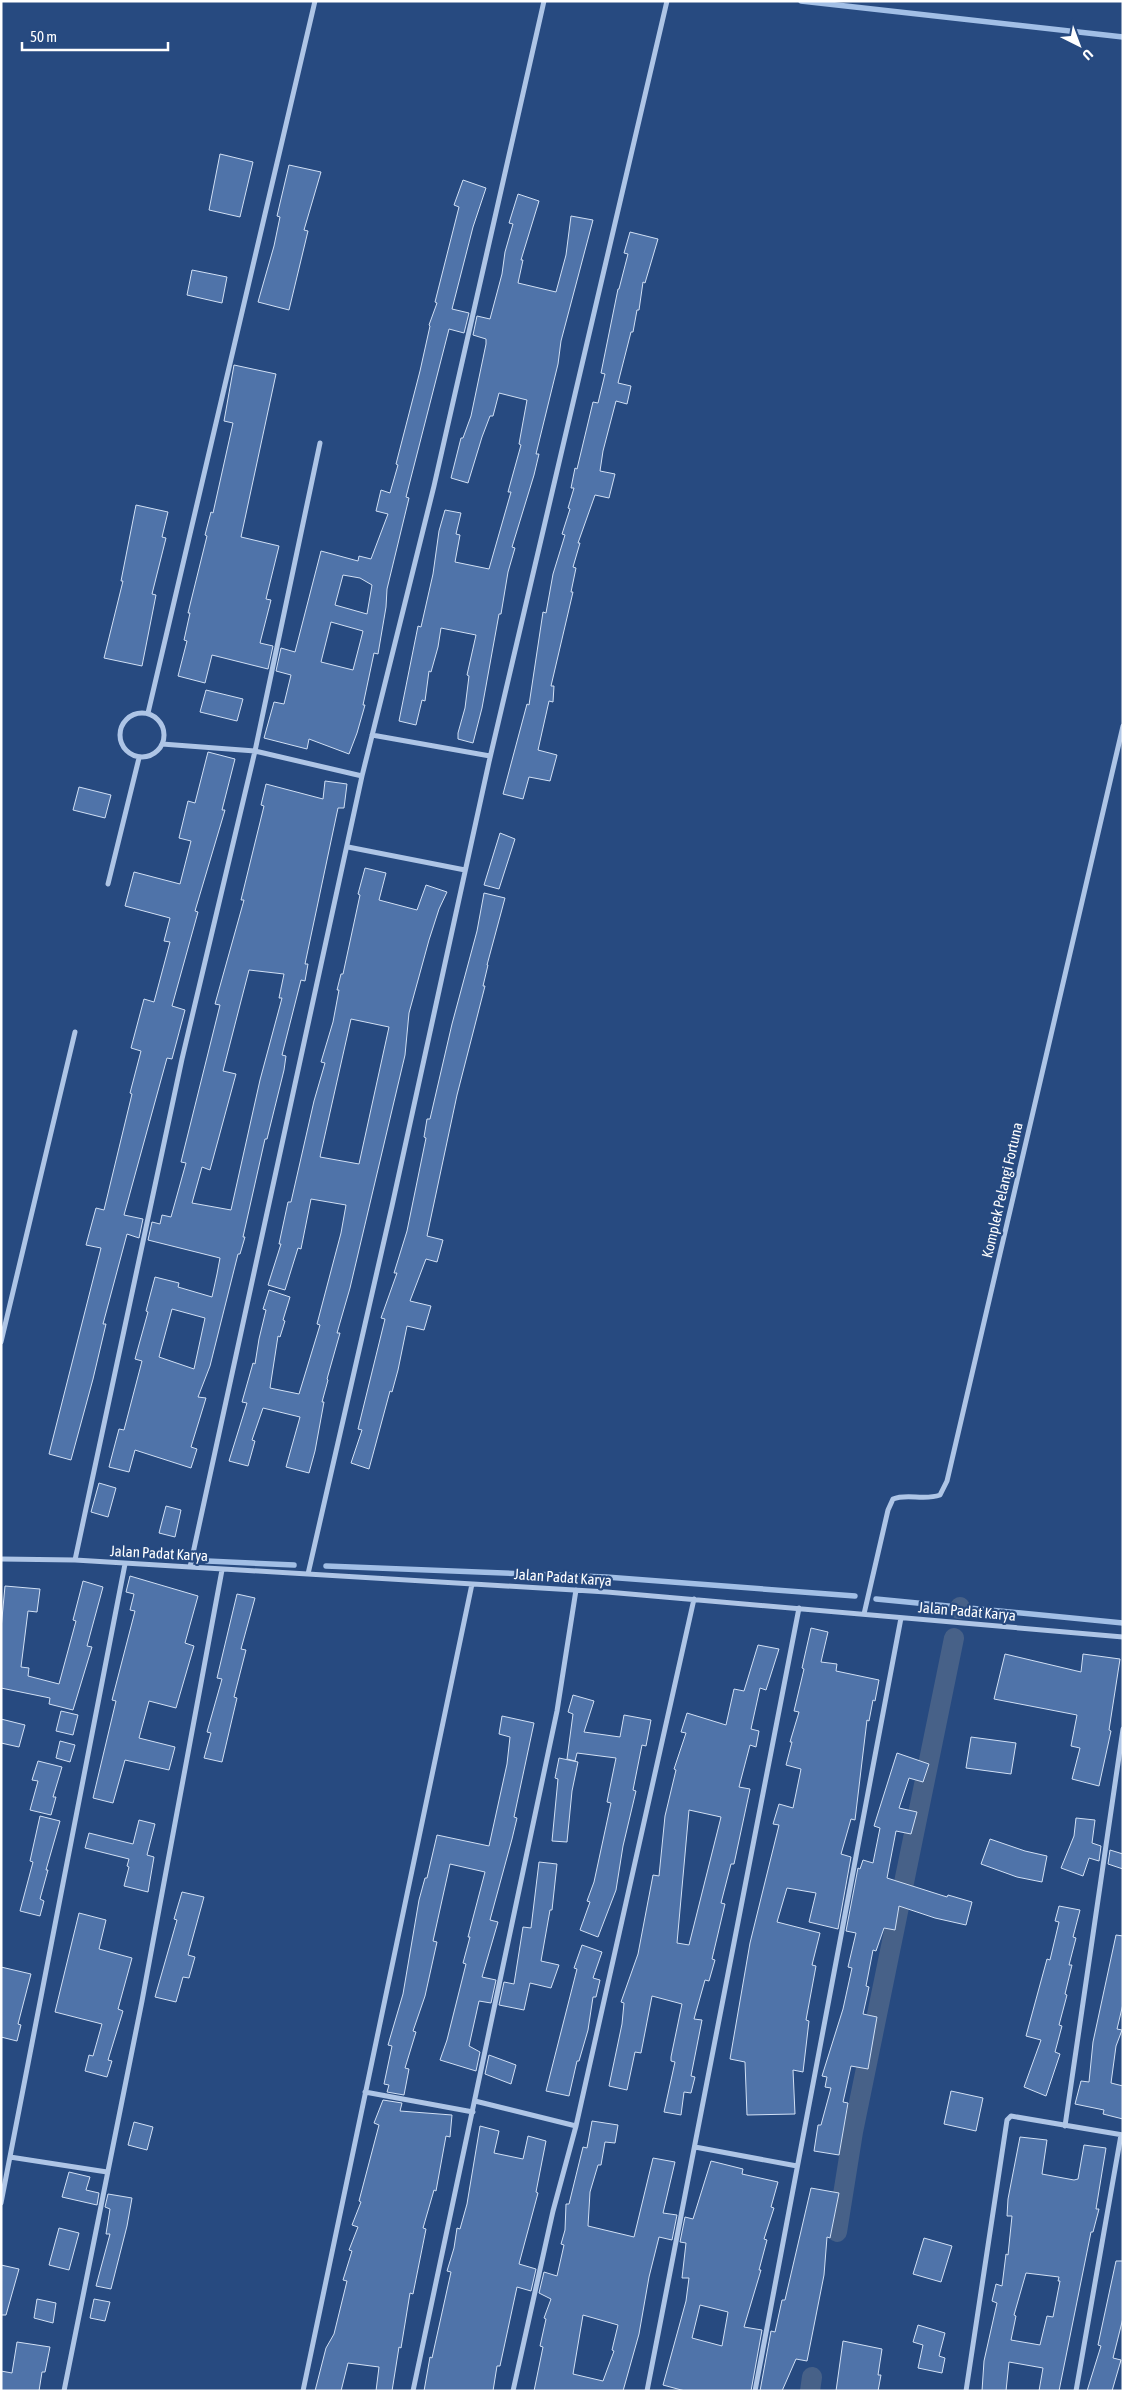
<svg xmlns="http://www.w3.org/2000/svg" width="1124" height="2392" font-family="'Asap Condensed',sans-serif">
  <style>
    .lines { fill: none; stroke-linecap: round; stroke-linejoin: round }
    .stream { stroke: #a2bfe6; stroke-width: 5.5 }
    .canal { stroke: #476188; stroke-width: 20 }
    .building { fill: #4f73a9; stroke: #d1e0f5; fill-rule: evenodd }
    .street { stroke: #aec5e6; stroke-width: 5 }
    .labels { text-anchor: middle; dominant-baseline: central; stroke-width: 4.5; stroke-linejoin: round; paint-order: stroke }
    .street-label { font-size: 15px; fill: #fff; stroke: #274a80 }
  </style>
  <rect width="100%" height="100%" fill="#274a80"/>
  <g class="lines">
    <!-- stream -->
    <path class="stream" d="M801 1 1123 37
      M207 1561 294 1565
      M326 1566 606 1577 855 1596
      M876 1599 1123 1623"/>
    <!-- canal -->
    <path class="canal" d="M959 1609 960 1607
      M837 2232 853 2132 954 1638
      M810 2391 812 2377"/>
  </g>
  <!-- building -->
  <path class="building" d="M220 154 253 162 240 217 209 210Z
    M289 165 321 172 304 230 308 231 289 310 258 302 274 246 280 217 277 216Z
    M463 180 486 188 473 227 452 309 469 313 464 333 449 329 406 497 409 498 387 589 386 607 378 654 374 653 363 705H365L357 733 349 754 309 739 307 749 264 738 274 702 284 704 291 675 276 671 281 648 295 652 321 551 358 561 359 556 371 559 388 514 376 511 381 490 390 493 398 465 396 464 420 371 430 326 429 325 437 303 435 302 459 207 454 205ZM343 575 360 578 372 585 367 614 335 605ZM331 622 363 631 353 670 321 662Z
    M518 194 539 201 521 260H523L518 283 556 292 566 255 571 216 593 220 561 341 558 364 536 454H539L534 475 512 547 515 548 508 572 501 614H499L482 708 473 743 458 739V733L465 708 469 676 467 675 476 635 441 628 438 647 431 672 429 671 425 701 422 700 416 725 399 721 418 626 421 627 433 574 439 531 445 510 461 513 456 534 460 535 455 562 489 569 511 492H508L521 445 519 444 527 400 499 393 493 416H490L482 437 468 483 451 478 461 438H463L471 416 486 344V339L473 335 477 316 490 319 502 274 505 252 513 224 509 223Z
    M630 232 658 239 645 283 643 282 639 310H637L633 332H631L618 383 631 386 627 404 616 401 603 451 600 471 615 474 609 498 595 495 578 543H580L573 567 576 568 571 592H573L551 686H554L553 702 549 701 538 750 557 755 550 781 529 777 523 799 503 794 527 704 529 705 543 612 546 613 553 574 565 535 562 534 570 509 568 508 574 488H571L575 468 577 469 593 402 598 403 605 374 601 373 618 289H619L628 254 624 253Z
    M192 270 227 277 222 303 187 295Z
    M234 365 276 374 241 537 279 546 266 599 271 600 260 643 273 646 268 669 212 655 205 683 178 676 187 641 184 640 190 613H188L207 536 205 535 211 512 213 513 233 423 224 421Z
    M136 505 168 512 162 537 166 538 152 594 156 595 142 666 104 658 123 581H121Z
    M206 690 243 699 237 721 200 712Z
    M208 752 235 759 222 810H225L195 911 198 912 172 1006 185 1010 172 1059 167 1058 124 1215 143 1219 139 1238 127 1234 103 1324H106L93 1379 71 1460 49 1454 101 1248 86 1245 96 1208 104 1210 132 1094 130 1093 141 1051 131 1048 144 999 154 1002 170 942 164 941 170 918 125 906 134 872 180 884 191 841 179 838 188 801 195 803Z
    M325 781 347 784 344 808H338L305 964H308L305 981 301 980 282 1055 286 1056 284 1070 267 1139H265L243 1237H245L240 1254H238L210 1366 198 1397 206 1398 191 1447 197 1449 191 1468 135 1450 129 1472 109 1467 119 1429 124 1430 142 1361 135 1359 148 1312 146 1311 155 1277 179 1283 178 1287 212 1297 217 1274 220 1258 148 1240 152 1222 160 1224 162 1215 171 1217 186 1163 181 1162 220 1005 215 1004 244 900H241L264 806 261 805 266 784 323 799ZM249 970 284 974 279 998H282L260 1080 231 1210 192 1203 202 1167 210 1170 236 1074 223 1071ZM172 1309 205 1318 194 1369 159 1357Z
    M79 787 111 795 105 818 73 810Z
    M500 833 515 839 499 889 484 885Z
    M365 868 386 873 379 900 417 910 426 885 447 892 439 909 429 940 409 1013 405 1055 350 1288 337 1333H340L327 1379 328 1380 322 1402H324L315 1451 309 1473 286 1467 300 1417 263 1408 252 1440 255 1441 248 1466 229 1461 247 1403 242 1402 253 1363 255 1364 259 1339 266 1310 263 1309 269 1290 290 1297 283 1320 285 1321 280 1337 278 1336 270 1388 299 1394 320 1325 317 1324 341 1233 346 1205 311 1199 301 1249 298 1248 285 1290 268 1285 281 1244H279L288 1202H291L314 1101 325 1063 321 1062 333 1022 339 990H337L341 974H343L360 895 358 894ZM351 1019 389 1027 359 1164 320 1157Z
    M484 893 505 898 487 965H488L483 986H485L457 1095 427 1236 443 1240 437 1262 426 1259 410 1301 431 1306 424 1330 407 1326 398 1370 392 1392 390 1391 369 1469 351 1463 362 1430 358 1429 385 1319 381 1318 397 1273H394L407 1231 426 1138 424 1137 427 1119H430L452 1024 477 931Z
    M99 1483 116 1488 108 1517 91 1512Z
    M166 1506 181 1510 175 1537 159 1533Z
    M130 1576 198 1596 185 1643 194 1646 176 1708 149 1701 139 1738 175 1747 169 1770 125 1760 113 1803 93 1798 116 1701 112 1700 135 1611 130 1610 134 1594 126 1592Z
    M83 1581 103 1587 87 1646 92 1647 73 1710 49 1704 50 1698 1 1688V1629L5 1586 40 1589 37 1612 28 1611 21 1667 29 1668 28 1676 59 1684 76 1621 73 1620Z
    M237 1594 255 1598 241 1649 246 1650 234 1697 237 1698 222 1762 204 1758 211 1733 207 1732 222 1679 217 1678Z
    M811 1628 828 1632 821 1662 837 1664 836 1671 879 1680 875 1701 873 1700 869 1721 867 1720 855 1820 851 1819 841 1854 851 1857 838 1929 809 1922 816 1893 787 1888 777 1922 820 1933 812 1965 816 1966 806 2020 809 2021 803 2072 793 2070 795 2114 747 2115 745 2062 730 2059 750 1943 779 1825 773 1824 779 1804 793 1808 801 1769 786 1765 792 1742H790L799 1712 794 1711 804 1669 802 1668Z
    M758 1645 779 1649 766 1690 760 1688 751 1729 759 1731 756 1747 750 1745 739 1787 750 1789 734 1864H731L721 1903 725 1904 712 1959 715 1960 709 1981 705 1980 694 2019 702 2020 691 2076 695 2077 691 2093 684 2092 681 2115 664 2112 675 2062 671 2061V2057L682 2004 652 1996 641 2053 635 2052 627 2090 609 2086 622 2024 624 2003 621 2002 638 1954 653 1875 659 1876 665 1816 676 1770 674 1769 686 1733 681 1732 687 1713 726 1725 734 1689 744 1691ZM689 1810 721 1817 689 1945 677 1943Z
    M1005 1654 1081 1672 1083 1654 1120 1659 1109 1730 1111 1731 1099 1786 1072 1779 1080 1748 1071 1746 1077 1715 994 1699Z
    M573 1695 594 1701 584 1732 620 1737 624 1715 651 1720 646 1746 642 1745 633 1790 636 1791 623 1846 616 1890 598 1937 580 1930 590 1902 587 1901 594 1882 611 1803 607 1802 616 1758 577 1753 575 1761 567 1759 573 1714 568 1712Z
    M61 1711 78 1715 73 1735 56 1731Z
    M502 1716 534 1723 514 1817 517 1818 512 1839 490 1920 498 1922 482 1977 496 1980 491 2003 479 2001 469 2046 480 2052 476 2071 440 2060 447 2040 466 1964 463 1963 470 1937H468L485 1872 450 1864 433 1941 437 1942 425 1996 413 2031 416 2032 405 2068 409 2069 404 2095 387 2092 389 2085 384 2084 392 2046 388 2045 403 1994 419 1900 425 1878H427L437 1835 489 1846 507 1764 510 1737 499 1734Z
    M1 1719 25 1725 19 1747 1 1743Z
    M971 1737 1016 1743 1011 1774 966 1768Z
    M60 1741 75 1745 70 1762 56 1758Z
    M897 1753 929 1764 923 1782 909 1778 899 1808 917 1812 911 1834 896 1831 887 1878 947 1897 948 1895 972 1902 966 1925 935 1918 899 1906 895 1930 884 1928 876 1951 873 1950 866 1986 869 1987 863 2014 877 2017 868 2069 851 2066 843 2102 848 2103 839 2155 814 2151 818 2125H821L831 2088 825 2087 827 2077 822 2076 843 2009 852 1968 848 1967 856 1933 846 1931 858 1868 860 1869 863 1860 873 1863 880 1828 874 1826Z
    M559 1758 578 1762 572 1791 567 1842 552 1841 558 1779 555 1778Z
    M38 1761 62 1767 53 1797H56L51 1815 30 1810 38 1781 32 1780Z
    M40 1816 60 1821 46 1870H48L40 1899 44 1901 40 1916 20 1911 33 1862 30 1861Z
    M1076 1818 1095 1820 1092 1843 1101 1846 1099 1861 1089 1858 1083 1876 1061 1868 1074 1836Z
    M139 1820 155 1824 147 1855 154 1857 148 1892 124 1886 129 1867 127 1866 129 1859 85 1848 89 1833 133 1844Z
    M990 1839 1025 1851 1047 1856 1042 1882 1017 1877 981 1864Z
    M1110 1850 1123 1854V1869L1108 1864Z
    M539 1862 557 1864 552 1910H550L541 1961 559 1965 551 1988 530 1983 524 2010 499 2005 504 1982 514 1984 523 1927 531 1928Z
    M182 1892 204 1897 188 1955 195 1957 189 1978 183 1977 176 2002 155 1997 177 1920 174 1919Z
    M1059 1906 1080 1910 1073 1937 1076 1938 1069 1965H1072L1065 1994 1067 1995 1059 2025 1062 2026 1055 2052 1060 2054 1046 2096 1024 2087 1041 2040 1026 2036 1047 1959 1050 1960 1059 1922 1055 1921Z
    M79 1913 106 1920 99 1949 132 1958 118 2009 123 2011 108 2060 112 2061 107 2077 85 2071 89 2055 93 2056 102 2024 55 2012Z
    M1116 1935 1123 1936V2004L1117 2029 1122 2030 1116 2046 1111 2083 1123 2086V2119L1103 2114 1104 2110 1075 2104 1081 2081 1089 2082 1093 2042Z
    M582 1945 602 1952 593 1978 600 1980 596 1997H593L588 2030 579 2061H577L569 2096 546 2091 577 1969 574 1968Z
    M1 1967 31 1974 18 2024 21 2025 17 2041 1 2037Z
    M489 2055 516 2065 511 2084 485 2074Z
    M951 2091 983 2098 976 2131 944 2124Z
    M383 2100 402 2103 400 2111 452 2115 450 2137 446 2136 436 2191 434 2190 423 2228 426 2229 413 2294 410 2293 401 2348 399 2347 392 2391H376L379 2367 348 2363 341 2391H315L326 2348 334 2334 347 2281 343 2280 352 2251 349 2250 358 2227 352 2225 361 2202 359 2201 379 2125 374 2123Z
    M592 2121 618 2125 615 2143 605 2142 601 2165H598L590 2192 588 2226 634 2237 653 2158 675 2162 663 2213 677 2215 672 2240 659 2237 649 2277 639 2334 623 2391H534L543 2347 540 2346 546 2319 544 2318 551 2299 539 2293 544 2272 557 2276 564 2245 561 2244 565 2230 566 2204H569L583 2147 587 2148ZM583 2315 618 2325 612 2350 614 2351 603 2381 573 2374Z
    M134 2122 153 2127 147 2150 128 2145Z
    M480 2126 499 2131 494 2153 523 2159 528 2136 546 2141 536 2192 538 2193 519 2264 536 2269 531 2291 517 2287 500 2366H497L493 2391H424L430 2357 432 2358 451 2272 447 2271 454 2248 457 2228 460 2229 467 2204Z
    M1020 2137 1047 2140 1042 2174 1074 2180 1078 2179 1084 2145 1106 2148 1096 2209H1099L1093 2232H1091L1059 2391H1039L1043 2368 1009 2362 1006 2391H982L984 2361 997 2303 992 2301 996 2284 1002 2286 1006 2254 1008 2255 1012 2216H1007L1008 2199ZM1026 2273 1059 2277 1058 2281H1060L1053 2317 1047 2316 1040 2345 1011 2340 1016 2316 1014 2315Z
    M711 2161 743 2169 742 2174 778 2182 771 2207 774 2208 764 2239 767 2240 759 2270H761L744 2327 762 2330 751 2391H685L663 2385 686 2301 689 2278H682L686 2243 680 2242 685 2217 693 2219ZM700 2305 728 2312 722 2346 692 2338Z
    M69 2172 90 2177 86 2190 99 2193 97 2205 62 2197Z
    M811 2188 839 2193 830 2238 827 2237 824 2275 807 2361 796 2359 782 2391H760L771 2331 775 2332 782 2300H785Z
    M108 2194 132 2198 127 2226 111 2289 96 2286 110 2234H106L110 2209 105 2207Z
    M59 2228 79 2233 69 2270 49 2265Z
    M924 2238 952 2246 941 2282 913 2274Z
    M1116 2261H1123V2318L1113 2358 1121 2360 1112 2391H1087L1101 2346 1098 2345Z
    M1 2265 19 2269 6 2315H1Z
    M37 2299 56 2303 53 2323 34 2318Z
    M94 2299 110 2302 105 2321 90 2318Z
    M918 2325 945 2333 939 2356 945 2358 942 2373 918 2368 923 2345 913 2342Z
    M843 2341 882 2349 878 2375H881L878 2391H836Z
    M17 2342 50 2347 45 2372H42L39 2391H1V2371L12 2373Z"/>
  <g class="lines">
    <!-- street -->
    <path class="street" d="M120 735a22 22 0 1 1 44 0a22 22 0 1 1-44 0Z
      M148 713 315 1
      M372 735 490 756
      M162 744 255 751 362 776
      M348 847 465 870
      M108 884 139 758
      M1 1342 75 1032
      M1 1559 75 1560 607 1592 1123 1637
      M75 1560 182 1059 255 751 320 443
      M190 1567 362 776 434 486 544 1
      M308 1574 392 1206 489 762 667 1
      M864 1614 888 1510 893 1499C907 1493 924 1501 940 1495L947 1481 1123 726
      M365 2092 473 2112
      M475 2101 576 2126
      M1065 2126 1123 1729
      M695 2147 797 2166
      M10 2157 107 2172
      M1 2203 125 1564
      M64 2391 142 2001 222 1570
      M303 2391 472 1584
      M413 2391 557 1711 576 1590
      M513 2391 553 2211 576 2126 694 1599
      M647 2391 799 1608
      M755 2391 901 1618
      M966 2391 1007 2120 1011 2116 1123 2135
      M1076 2391 1121 2135"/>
  </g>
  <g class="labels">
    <!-- street labels -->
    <g class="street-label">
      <text transform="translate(1002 1190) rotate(-77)">Komplek Pelangi Fortuna</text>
      <text transform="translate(159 1553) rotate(3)">Jalan Padat Karya</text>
      <text transform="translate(563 1577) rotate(4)">Jalan Padat Karya</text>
      <text transform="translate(967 1611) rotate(5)">Jalan Padat Karya</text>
    </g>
  </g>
  <!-- border -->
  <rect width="1124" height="2392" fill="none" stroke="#ffffff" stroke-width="5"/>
  <!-- north arrow -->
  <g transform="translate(1079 45) rotate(138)" stroke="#274a80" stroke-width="4" paint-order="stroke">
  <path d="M0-4L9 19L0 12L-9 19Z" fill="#ffffff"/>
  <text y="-8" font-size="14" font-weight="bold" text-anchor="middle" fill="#ffffff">U</text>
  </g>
  <!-- scale -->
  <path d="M22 42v8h146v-8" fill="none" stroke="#ffffff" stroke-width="2.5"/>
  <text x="30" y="42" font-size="15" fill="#ffffff" stroke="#274a80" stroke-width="4" paint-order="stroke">50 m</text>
</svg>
